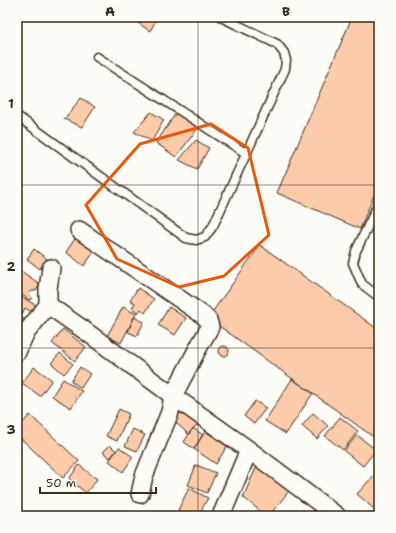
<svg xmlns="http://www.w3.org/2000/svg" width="396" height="533" font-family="'Shantell Sans',sans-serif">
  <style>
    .building { fill: #fbcbaa; stroke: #3b2a1e }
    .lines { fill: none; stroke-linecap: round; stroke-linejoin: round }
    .lane-casing { stroke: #3b2a1e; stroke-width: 11 }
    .street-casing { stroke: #3b2a1e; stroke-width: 20 }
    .lane { stroke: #fdfcf7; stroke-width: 8 }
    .street { stroke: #fdfcf7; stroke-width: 17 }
    .marked { fill: none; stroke: #e8590c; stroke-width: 3; stroke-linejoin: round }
    .grid { fill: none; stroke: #3b2a1e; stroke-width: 1; stroke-opacity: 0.55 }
    .neatline { fill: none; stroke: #3b2a1e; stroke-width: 1.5 }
    .grid-label { font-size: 13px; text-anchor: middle; font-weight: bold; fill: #3b2a1e }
  </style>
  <rect width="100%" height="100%" fill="#fdfcf7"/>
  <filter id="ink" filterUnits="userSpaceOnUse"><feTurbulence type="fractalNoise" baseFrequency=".025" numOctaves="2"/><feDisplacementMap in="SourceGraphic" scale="8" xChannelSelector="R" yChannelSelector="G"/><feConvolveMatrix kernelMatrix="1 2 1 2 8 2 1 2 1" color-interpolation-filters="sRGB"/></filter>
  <g filter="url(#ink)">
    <!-- building -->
    <path class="building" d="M137 17H158L150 31 135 21Z
      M352 17H379V183L360 229 277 193Z
      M81 98 95 107 82 127 64 119Z
      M178 110 198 128 176 157 156 143Z
      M151 112 164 120 152 141 134 132Z
      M196 140 209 148 197 169 179 160Z
      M79 233 98 246 84 266 66 252Z
      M260 245 379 330V441L208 318Z
      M34 249 47 259 40 269 27 259Z
      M18 269 40 284 36 291H32L29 294 32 298 29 300 17 291V271Z
      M138 288 154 299 145 313 141 309 138 313 132 308 135 303 130 300Z
      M17 294 37 306 33 313 25 308 21 316 28 324 24 330 17 326Z
      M123 307 136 314 121 343 107 336Z
      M169 307 186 318 175 335 158 325Z
      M134 317 144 322 137 336 128 332Z
      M63 329 86 347 75 361 52 343Z
      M219 351a5 5 0 1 1 10 0a5 5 0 1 1-10 0Z
      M60 353 73 364 64 374 51 363Z
      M34 367 52 380 40 396 22 383Z
      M80 367 90 374 81 388 71 381Z
      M63 379 82 391 71 408 52 396Z
      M292 379 313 393 286 434 265 421Z
      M255 401 266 408 254 424 244 416Z
      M184 406 201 421 188 434 172 419Z
      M119 409 129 414 117 441 106 436Z
      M313 413 328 426 317 439 302 426Z
      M30 415 79 461 63 478 17 435V429Z
      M340 417 358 431 343 450 325 436Z
      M193 428 203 435 194 449 184 442Z
      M133 429 145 435 137 451 125 446Z
      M205 431 227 446 216 464 194 449Z
      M357 435 376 450 363 466 344 451Z
      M110 445 116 451 110 458 103 452Z
      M119 447 133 457 123 472 109 461Z
      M79 465 97 479 86 493 69 479Z
      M196 465 216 473 207 493 188 485Z
      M257 466 289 491 269 516H266L243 497Z
      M378 471 379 472V505L375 510 357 494Z
      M189 488 208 498 198 516H190L178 510Z"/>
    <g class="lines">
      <!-- lane casing -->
      <g class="lane-casing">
        <path id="lane" d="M97 57 247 154
          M17 116 186 238 196 240 205 237 213 226 285 69 286 60 284 53 277 44 221 17
          M379 203 356 251 353 263 362 284 379 297"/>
      </g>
      <!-- street casing -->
      <g class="street-casing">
        <path id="street" d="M79 230 203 315 208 320 210 327 197 350 173 396 170 412 144 476 140 494
          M48 305V289L51 268
          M17 352 25 334 48 305 84 330 173 396 249 450 337 516
          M221 516 249 450"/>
      </g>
      <!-- lane -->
      <use href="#lane" class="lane"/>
      <!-- street -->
      <use href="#street" class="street"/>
    </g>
  </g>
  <!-- marked area -->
  <path class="marked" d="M211 124 248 148 269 235 224 276 179 287 117 259 86 205 140 144Z"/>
  <!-- grid -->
  <path class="grid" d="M198 17V516M17 185H379M17 348H379"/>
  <!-- margin -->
  <rect width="396" height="533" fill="none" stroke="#fdfcf7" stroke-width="44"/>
  <!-- scale -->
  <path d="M40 487v6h116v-6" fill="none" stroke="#3b2a1e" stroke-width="2"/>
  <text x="46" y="487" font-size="12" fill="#3b2a1e" stroke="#fdfcf7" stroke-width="3" paint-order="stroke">50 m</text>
  <rect x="22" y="22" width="352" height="489" class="neatline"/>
  <g class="grid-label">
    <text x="110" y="16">A</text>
    <text x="286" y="16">B</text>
    <text x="11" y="108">1</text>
    <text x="11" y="271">2</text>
    <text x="11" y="434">3</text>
  </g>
</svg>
